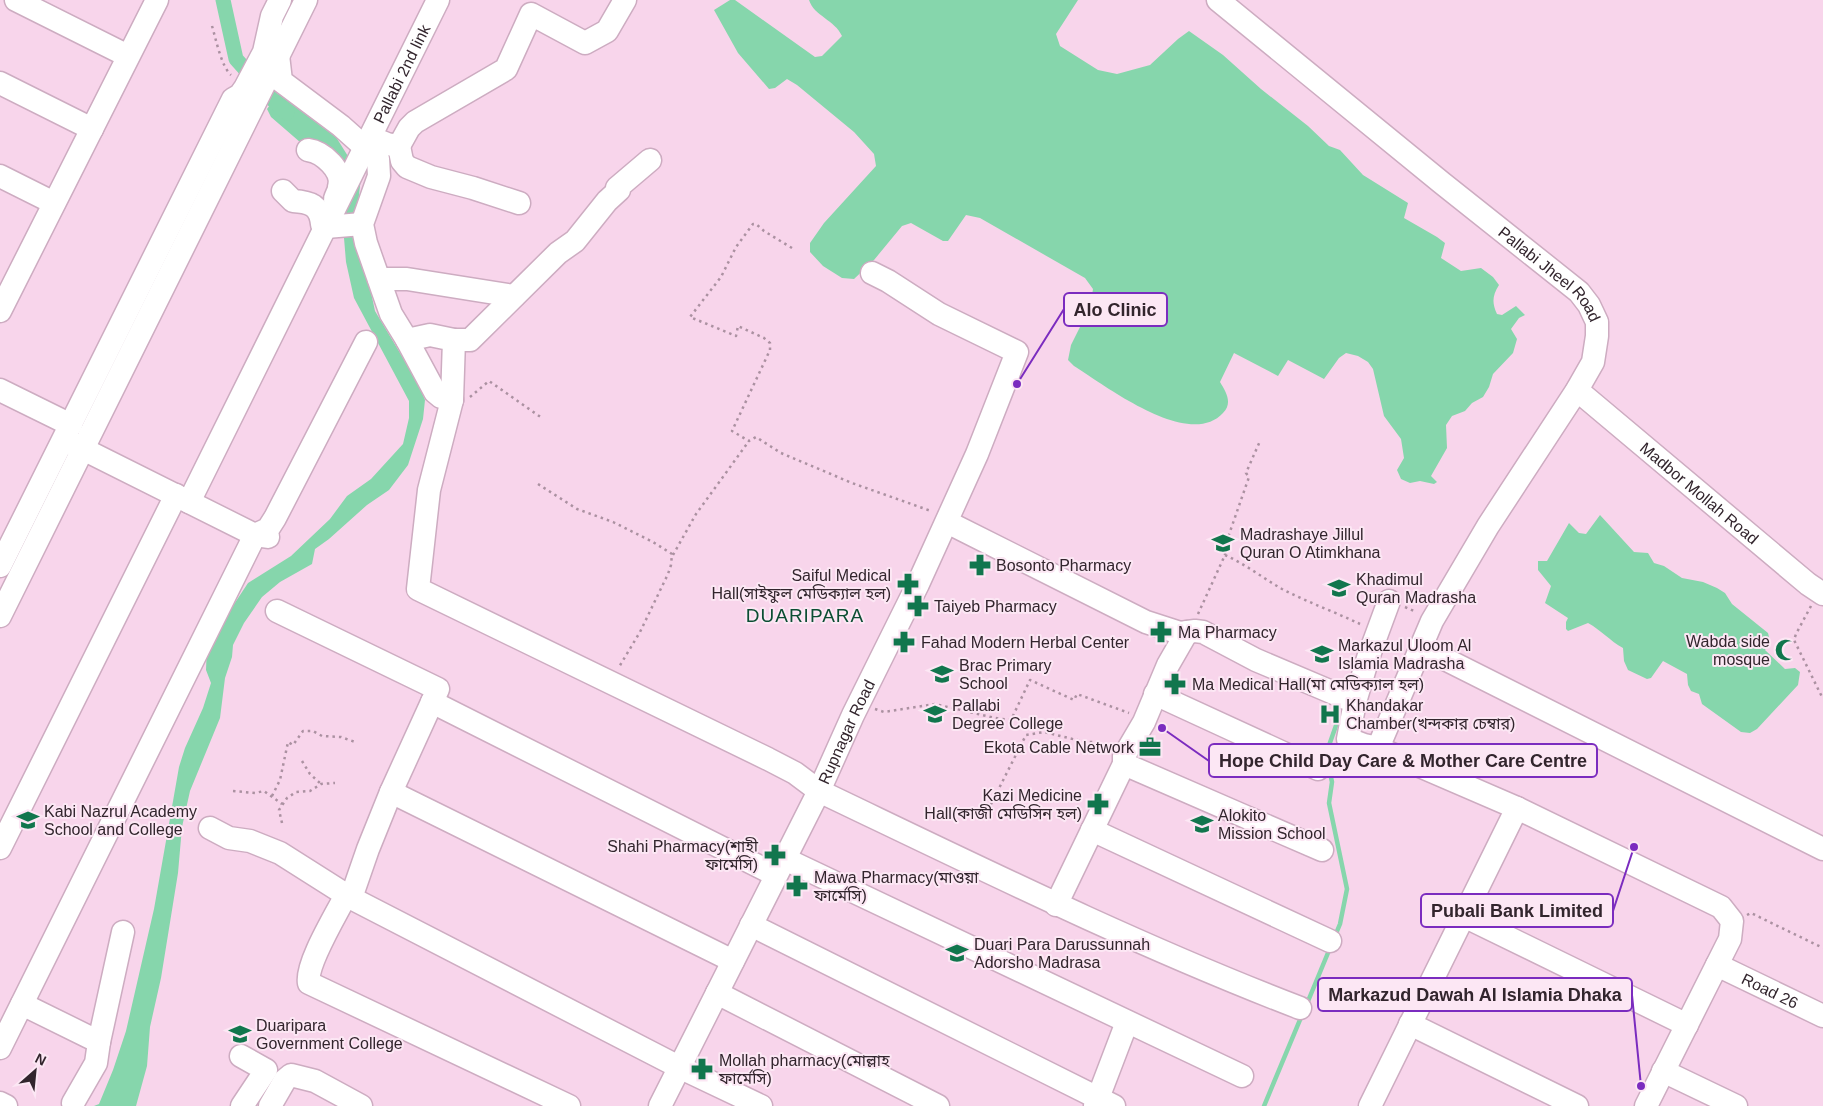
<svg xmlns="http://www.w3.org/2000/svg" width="1823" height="1106" font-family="Arial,'Noto Sans Bengali',sans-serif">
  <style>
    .water { fill: #86d6ac }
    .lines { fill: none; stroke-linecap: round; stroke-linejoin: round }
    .stream { stroke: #86d6ac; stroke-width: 4.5 }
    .canal { stroke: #86d6ac; stroke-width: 15 }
    .minor-casing { stroke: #cdacc1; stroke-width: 25 }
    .path { stroke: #ab91a1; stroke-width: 2.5; stroke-dasharray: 2.5 4; stroke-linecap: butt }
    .minor { stroke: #fff; stroke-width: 22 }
    .labels { text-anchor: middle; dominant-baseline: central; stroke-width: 4; stroke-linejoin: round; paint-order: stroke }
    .street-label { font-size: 16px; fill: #32252d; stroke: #fce7f4 }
    .poi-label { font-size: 16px; fill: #32252d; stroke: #fce7f4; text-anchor: start }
    .quarter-label { font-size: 19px; letter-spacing: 1px; fill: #0b4e33; stroke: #fce7f4 }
    .leader { fill: none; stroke: #7b2cbf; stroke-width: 2 }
    .callout-dot { fill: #7b2cbf; stroke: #fce7f4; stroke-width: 2 }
    .callout { fill: #fce7f4; stroke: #7b2cbf; stroke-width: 2 }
    .callout-label { font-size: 18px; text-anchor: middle; font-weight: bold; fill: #32252d }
  </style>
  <rect width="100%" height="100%" fill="#f8d5eb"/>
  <!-- water -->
  <path class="water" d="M730 0H735L815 57 822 56 842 36C835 20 814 16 809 0H1078L1056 34 1060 46 1098 70 1117 74 1150 65 1178 39 1189 31 1223 55 1261 89 1308 126 1329 146 1340 150 1363 175 1408 203 1404 218 1437 237 1445 243 1441 258 1461 271 1481 268 1493 277 1499 285C1492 296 1492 303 1497 314L1502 315 1516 306 1525 315 1519 318 1511 329 1517 339 1513 353 1493 374 1489 387 1483 397 1472 403 1465 411 1452 416 1446 425 1447 448 1431 476 1437 482 1434 484 1420 481 1410 483 1401 479 1397 470 1404 458 1401 439 1384 416 1373 369 1368 362 1358 356 1346 353 1339 358 1324 379 1288 360 1278 376 1234 353 1220 382C1226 392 1233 403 1223 413 1189 450 1106 386 1074 366L1068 360 1071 345 1090 307 1093 289 1085 278 980 218 966 215 948 241H943L911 223 902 226 874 260 854 279 842 278 823 266 810 252V243L824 223 876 166 874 154 854 132 797 85 787 79 775 88 769 89 738 53 714 10Z
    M282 89 309 117 336 137 361 177 356 222 375 311 418 383 425 400 423 419 408 465 389 490 367 505 329 539 315 549 312 564 280 582 262 597 244 623 233 645 232 657 225 678 220 718 190 791 182 827 178 873 161 978 150 1027 147 1066 136 1106H94L99 1104 113 1070 126 1031 154 909 179 767 185 748 203 708 211 683 206 670 207 645 248 583 291 556 330 519 347 496 371 479 403 444 409 418V401L354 298 346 262 343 226 352 187 271 117 267 109Z
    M1600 515 1634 552 1648 553 1654 563 1664 566 1682 578 1703 582 1717 588 1725 593 1732 604 1768 633 1770 641 1765 650 1785 669 1795 668 1800 672 1798 685 1757 729 1750 733 1741 732 1702 704 1699 694 1691 691 1688 685 1687 674 1663 661 1651 678 1647 679 1628 670 1624 661 1623 648C1610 641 1601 630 1588 623L1568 631 1566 629V622L1568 618 1545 603 1551 586 1538 570V561H1547L1569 523 1579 533 1586 534Z"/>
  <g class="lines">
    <!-- stream -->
    <path class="stream" d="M1335 936 1340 924 1347 889 1329 803 1332 782 1326 754 1339 717
      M1306 1006 1330 948
      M1264 1106 1302 1015"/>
    <!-- canal -->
    <path class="canal" d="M223 0 236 59 271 98 287 113"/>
    <!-- minor casing -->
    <g class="minor-casing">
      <g id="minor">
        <path d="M16 0 128 56"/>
        <path id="s1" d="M1218 0 1442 183 1579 292 1589 305 1597 322V336L1593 362 1577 390 1488 526 1432 621 1378 748"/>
        <path d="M278 55 281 81 341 126 378 159 379 176 362 224 366 243 391 314 407 340 435 392 441 397 452 400"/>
        <path d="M0 83 92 129"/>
        <path d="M370 137 387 144 399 146 409 128 415 122 506 69 531 14 585 43 607 31 625 0"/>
        <path d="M399 146 402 161 407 167 431 177 473 188 519 203"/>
        <path d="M308 150C323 152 344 171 339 187 339 191 336 195 335 199"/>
        <path d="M0 176 54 203"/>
        <path d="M283 191 293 201C310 202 320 205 322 224L326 227 362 224"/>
        <path d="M379 279H407L514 296"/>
        <path d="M0 311 157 0"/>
        <path d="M407 340 430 335 454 340 452 400 429 490 418 589 768 759 795 773 819 791C978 867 1136 945 1300 1008"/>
        <path d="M454 340H470L558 253 575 241 607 201 619 190 617 188 650 160"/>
        <path d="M0 390 71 425"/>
        <path id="s2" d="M1577 390 1808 584 1823 594"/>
        <path d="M69 442 255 535 268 537"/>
        <path id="s3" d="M189 502 438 0"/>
        <path d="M947 522 1146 622 1180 633 1195 631 1203 632 1256 660 1355 702 1348 739 1364 745 1378 748 1517 808 1721 907 1732 921 1730 939 1646 1106"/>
        <path d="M0 566 233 99 240 95 245 88 264 52 272 16 280 0"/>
        <path d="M277 611 438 689 391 792 368 849 351 898"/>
        <path d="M0 616 306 0"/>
        <path d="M1421 647 1823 849"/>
        <path d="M1155 694 1318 769"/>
        <path d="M432 702 776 875"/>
        <path d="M1355 702 1368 658 1389 601"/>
        <path d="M1124 764 1322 850"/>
        <path d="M391 792 733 961"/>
        <path d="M210 828 229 838 250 841 280 853 351 898 679 1067 761 1106"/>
        <path d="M1092 830 1330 941"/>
        <path d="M0 848 176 495"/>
        <path d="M785 859 1242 1076"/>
        <path d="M346 895C337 913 305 965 309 983L569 1106"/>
        <path d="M1056 905 1124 764V756L1144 722 1168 665 1187 632"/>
        <path d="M1464 916 1687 1025"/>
        <path d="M751 925 1114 1106"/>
        <path id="s4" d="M1717 965 1823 1016"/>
        <path d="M717 993 938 1106"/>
        <path d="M22 1004 99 1042 123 932"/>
        <path d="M1410 1024 1577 1106"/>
        <path d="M0 1048 255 535 268 529 275 518 366 342"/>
        <path d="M241 1056 266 1070 242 1106"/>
        <path d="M1663 1071 1736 1106"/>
        <path d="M0 1103 6 1106"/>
        <path d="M73 1103 96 1063 99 1042"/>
        <path d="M270 1106 285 1080 291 1075 315 1081 361 1106"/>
        <path id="s5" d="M660 1106 819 791 853 715 918 584 977 454 1017 352 939 314 888 281 872 273"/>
        <path d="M1095 1106 1127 1022"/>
        <path d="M1370 1106 1517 808"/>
      </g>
    </g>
    <!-- path -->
    <path class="path" d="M212 26C216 39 221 66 231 75
      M792 248 764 231 756 224H753L736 247 721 277 690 317 736 336 738 326 764 338 770 343V350L732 431 749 441 756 437 781 453 852 483 931 511
      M470 397 489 381 542 418
      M538 484 577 509 613 522 653 542 672 554 671 565 668 574 640 632 619 667
      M673 555 696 514 749 441
      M1225 555C1245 564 1263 578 1282 589 1307 602 1335 612 1360 624
      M1811 606 1796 634 1794 640 1823 699
      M1405 607 1416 612
      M1198 614 1225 555V546L1249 477 1246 473 1260 441
      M875 709 884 712 935 704 995 718 1011 720 1030 680 1074 700 1077 694 1129 713
      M302 761 310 774 321 784
      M233 791 255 793 264 791 282 804
      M272 796 280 780 288 742 293 745 303 731H313L322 736 341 737 355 742
      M985 816 1026 735 1044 732 1085 742H1094L1109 748
      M282 823 279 810 287 798 296 792 310 791 321 784 335 783
      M1747 915 1751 913 1823 948"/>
    <!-- minor -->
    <use href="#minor" class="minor"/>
  </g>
  <!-- icons -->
  <defs>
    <g id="school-bare" transform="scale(1.725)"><path d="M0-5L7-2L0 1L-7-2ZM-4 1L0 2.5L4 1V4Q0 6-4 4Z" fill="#11764d" stroke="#fce7f4" stroke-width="2.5" paint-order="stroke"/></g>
    <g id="pharmacy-bare" transform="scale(1.725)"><path d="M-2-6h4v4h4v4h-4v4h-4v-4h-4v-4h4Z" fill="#11764d" stroke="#fce7f4" stroke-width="2.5" paint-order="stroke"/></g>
    <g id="mosque-bare" transform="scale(1.725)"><path d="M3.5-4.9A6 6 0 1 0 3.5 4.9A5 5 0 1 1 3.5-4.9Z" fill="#11764d" stroke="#fce7f4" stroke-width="2.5" paint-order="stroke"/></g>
    <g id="university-bare" transform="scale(1.725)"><path d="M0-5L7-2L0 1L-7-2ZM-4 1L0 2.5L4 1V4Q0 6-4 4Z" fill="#11764d" stroke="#fce7f4" stroke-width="2.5" paint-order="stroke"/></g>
    <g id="hospital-bare" transform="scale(1.725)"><path d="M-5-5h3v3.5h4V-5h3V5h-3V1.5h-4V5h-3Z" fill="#11764d" stroke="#fce7f4" stroke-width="2.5" paint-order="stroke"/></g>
    <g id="office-bare" transform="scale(1.725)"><path d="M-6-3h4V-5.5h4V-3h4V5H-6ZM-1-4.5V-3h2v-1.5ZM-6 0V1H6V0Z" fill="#11764d" stroke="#fce7f4" stroke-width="2.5" paint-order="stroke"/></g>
  </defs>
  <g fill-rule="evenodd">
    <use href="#school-bare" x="1223" y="543"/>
    <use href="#pharmacy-bare" x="980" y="565"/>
    <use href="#pharmacy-bare" x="908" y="584"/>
    <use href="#school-bare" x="1339" y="588"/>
    <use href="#pharmacy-bare" x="918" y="606"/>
    <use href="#pharmacy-bare" x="1161" y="632"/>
    <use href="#pharmacy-bare" x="904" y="642"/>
    <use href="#mosque-bare" x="1786" y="650"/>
    <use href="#school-bare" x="1322" y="654"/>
    <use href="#school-bare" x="942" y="674"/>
    <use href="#pharmacy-bare" x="1175" y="684"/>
    <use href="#university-bare" x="935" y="714"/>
    <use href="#hospital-bare" x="1330" y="714"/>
    <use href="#office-bare" x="1150" y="747"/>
    <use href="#pharmacy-bare" x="1098" y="804"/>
    <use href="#school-bare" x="28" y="820"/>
    <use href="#school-bare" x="1202" y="824"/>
    <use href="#pharmacy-bare" x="775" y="855"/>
    <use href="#pharmacy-bare" x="797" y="886"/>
    <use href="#school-bare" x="957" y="953"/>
    <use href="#school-bare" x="240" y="1034"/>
    <use href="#pharmacy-bare" x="702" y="1069"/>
  </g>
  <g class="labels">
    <!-- street labels -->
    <g class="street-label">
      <text stroke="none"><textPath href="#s3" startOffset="478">Pallabi 2nd link</textPath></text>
      <text stroke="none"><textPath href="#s1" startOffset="431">Pallabi Jheel Road</textPath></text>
      <text stroke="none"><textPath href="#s2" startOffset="160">Madbor Mollah Road</textPath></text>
      <text stroke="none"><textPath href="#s5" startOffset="418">Rupnagar Road</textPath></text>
      <text stroke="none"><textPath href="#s4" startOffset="59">Road 26</textPath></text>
    </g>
    <!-- poi labels -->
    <g class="poi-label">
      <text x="1240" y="534">Madrashaye Jillul<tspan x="1240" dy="18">Quran O Atimkhana</tspan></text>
      <text x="996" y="565">Bosonto Pharmacy</text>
      <text x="891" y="575" text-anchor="end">Saiful Medical<tspan x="891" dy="18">Hall(সাইফুল মেডিক্যাল হল)</tspan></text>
      <text x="1356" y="579">Khadimul<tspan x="1356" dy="18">Quran Madrasha</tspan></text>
      <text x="934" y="606">Taiyeb Pharmacy</text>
      <text x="1178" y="632">Ma Pharmacy</text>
      <text x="1770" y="641" text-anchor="end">Wabda side<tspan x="1770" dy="18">mosque</tspan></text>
      <text x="921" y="642">Fahad Modern Herbal Center</text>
      <text x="1338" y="645">Markazul Uloom Al<tspan x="1338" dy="18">Islamia Madrasha</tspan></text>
      <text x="959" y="665">Brac Primary<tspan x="959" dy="18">School</tspan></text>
      <text x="1192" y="684">Ma Medical Hall(মা মেডিক্যাল হল)</text>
      <text x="952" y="705">Pallabi<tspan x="952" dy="18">Degree College</tspan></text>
      <text x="1346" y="705">Khandakar<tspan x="1346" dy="18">Chamber(খন্দকার চেম্বার)</tspan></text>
      <text x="1134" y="747" text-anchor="end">Ekota Cable Network</text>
      <text x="1082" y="795" text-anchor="end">Kazi Medicine<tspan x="1082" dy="18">Hall(কাজী মেডিসিন হল)</tspan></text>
      <text x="44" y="811">Kabi Nazrul Academy<tspan x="44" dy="18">School and College</tspan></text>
      <text x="1218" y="815">Alokito<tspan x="1218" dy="18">Mission School</tspan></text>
      <text x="758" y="846" text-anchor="end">Shahi Pharmacy(শাহী<tspan x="758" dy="18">ফার্মেসি)</tspan></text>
      <text x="814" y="877">Mawa Pharmacy(মাওয়া<tspan x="814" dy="18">ফার্মেসি)</tspan></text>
      <text x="974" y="944">Duari Para Darussunnah<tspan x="974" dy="18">Adorsho Madrasa</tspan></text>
      <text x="256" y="1025">Duaripara<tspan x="256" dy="18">Government College</tspan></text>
      <text x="719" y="1060">Mollah pharmacy(মোল্লাহ<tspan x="719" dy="18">ফার্মেসি)</tspan></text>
    </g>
    <!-- quarter labels -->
    <g class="quarter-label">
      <text x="805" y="615">DUARIPARA</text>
    </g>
  </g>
  <!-- callouts -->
  <path class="leader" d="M1017 384L1064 309M1162 728L1209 761M1634 847L1613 911M1641 1086L1632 995"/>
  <g class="callout-dot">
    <circle cx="1017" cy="384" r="5"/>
    <circle cx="1162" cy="728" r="5"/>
    <circle cx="1634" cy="847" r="5"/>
    <circle cx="1641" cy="1086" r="5"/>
  </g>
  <g class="callout">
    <rect x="1064" y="293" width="103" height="33" rx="5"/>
    <rect x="1209" y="744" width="388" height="33" rx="5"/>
    <rect x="1421" y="894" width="192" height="33" rx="5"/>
    <rect x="1318" y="978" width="314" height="33" rx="5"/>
  </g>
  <g class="callout-label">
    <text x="1115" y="316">Alo Clinic</text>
    <text x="1403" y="767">Hope Child Day Care &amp; Mother Care Centre</text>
    <text x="1517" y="917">Pubali Bank Limited</text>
    <text x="1475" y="1001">Markazud Dawah Al Islamia Dhaka</text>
  </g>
  <!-- north arrow -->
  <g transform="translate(35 1071) rotate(27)" stroke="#fce7f4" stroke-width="4" paint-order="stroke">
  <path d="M0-4L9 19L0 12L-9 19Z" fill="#32252d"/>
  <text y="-8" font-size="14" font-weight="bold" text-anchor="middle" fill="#32252d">N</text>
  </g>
</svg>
